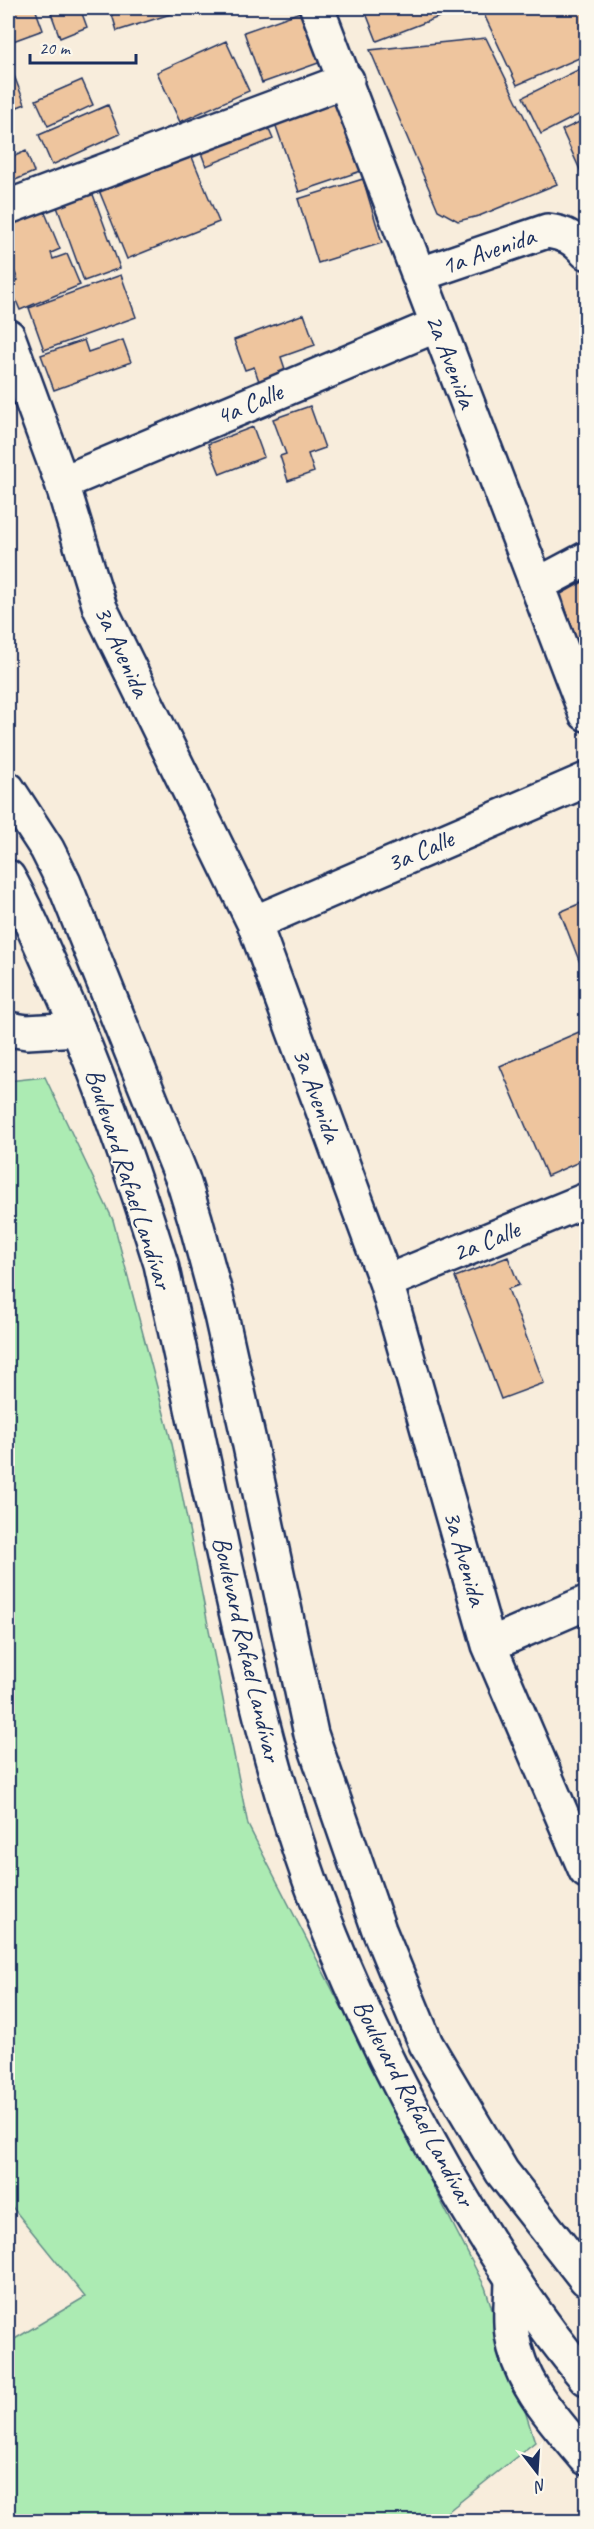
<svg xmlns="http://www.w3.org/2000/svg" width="594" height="2529" font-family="Caveat,sans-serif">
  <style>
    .green { fill: #acebb3; stroke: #648d88; stroke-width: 1.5 }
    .building { fill: #eec59e; stroke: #1b2f5e; stroke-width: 1.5 }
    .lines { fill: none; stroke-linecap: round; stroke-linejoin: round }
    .minor-casing { stroke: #1b2f5e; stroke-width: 38 }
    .major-casing { stroke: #1b2f5e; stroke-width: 38 }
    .minor { stroke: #fbf7ec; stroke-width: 33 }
    .major { stroke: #fbf7ec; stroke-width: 33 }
    .labels { text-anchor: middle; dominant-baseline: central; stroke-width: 4.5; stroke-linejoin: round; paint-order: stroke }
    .street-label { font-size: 26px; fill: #1b2f5e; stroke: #fbf7ec }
  </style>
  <rect width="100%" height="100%" fill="#f8eddc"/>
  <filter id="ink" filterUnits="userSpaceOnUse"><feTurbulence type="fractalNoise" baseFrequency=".0167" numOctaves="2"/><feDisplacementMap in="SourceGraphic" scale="12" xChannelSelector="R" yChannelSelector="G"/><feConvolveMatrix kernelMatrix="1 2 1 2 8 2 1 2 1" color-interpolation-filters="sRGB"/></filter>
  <g filter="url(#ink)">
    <!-- green -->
    <path class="green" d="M45 1077 113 1220 172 1444 248 1825 485 2287 535 2442 436 2521H8V2343L85 2297 8 2202V1081Z"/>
    <!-- building -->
    <path class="building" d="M8 8H35L43 30 13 41 8 25Z
      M68 8H80L87 27 60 38 51 13Z
      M110 8H179L180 11 117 31Z
      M364 8H462L377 41Z
      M481 8H586V55L517 85Z
      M306 10 324 61 262 83 244 32Z
      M486 38 557 184 479 216 458 221 438 210 370 50Z
      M226 41 249 91 180 122 157 72Z
      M8 60 25 104 8 111Z
      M586 66V111L541 134 523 97Z
      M82 80 93 105 48 126 36 100Z
      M333 90 361 171 299 192 271 112Z
      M108 105 120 134 52 165 39 135Z
      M263 116 273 139 206 166 197 142Z
      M586 119V183L562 130Z
      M187 145 219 222 127 259 96 183Z
      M26 151 34 172 8 183V159Z
      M363 179 382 243 318 263 298 199Z
      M88 181 120 268 84 281 52 193Z
      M41 203 60 249 51 253 53 259 67 254 80 285 20 310 9 284 18 280 13 268 8 270V217Z
      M121 275 136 317 44 350 29 308Z
      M304 314 315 345 281 357 287 375 260 384 254 367 245 370 234 340Z
      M84 340 88 352 123 340 131 362 54 390 41 355Z
      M310 406 325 448 308 454 314 472 288 481 280 456 286 454 273 419Z
      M253 427 264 457 220 474 208 444Z
      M586 580V654L581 656 561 594Z
      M586 901V972L584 973 560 912Z
      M586 1029V1159L547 1176 500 1066Z
      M508 1257 519 1285 508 1289 544 1383 501 1399 455 1277Z"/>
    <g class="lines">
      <!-- minor casing -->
      <g class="minor-casing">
        <path id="minor" d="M317 8 586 714
          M8 207 347 80
          M418 275 547 231C565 233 575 239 586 252
          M8 336 62 483 100 608 254 923 386 1282 489 1645 586 1871
          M62 483 437 325
          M539 584 586 559
          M254 923 586 780
          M8 1029 27 1032 78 1029
          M386 1282 586 1200
          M489 1645 586 1603
          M512 2279C512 2297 509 2316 512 2334 519 2384 555 2421 586 2458"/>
      </g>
      <!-- major casing -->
      <g class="major-casing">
        <path id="major" d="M8 789 47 849 64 883 183 1180 195 1219 221 1315 249 1441 311 1734 379 1930 426 2044 502 2172 586 2279
          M8 877C27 910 41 946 57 980 98 1072 131 1167 161 1264 181 1358 202 1453 222 1548 243 1644 263 1736 293 1830 331 1951 387 2068 450 2178 490 2247 534 2317 586 2378"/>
      </g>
      <!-- minor -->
      <use href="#minor" class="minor"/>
      <!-- major -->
      <use href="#major" class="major"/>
    </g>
  </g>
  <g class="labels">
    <!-- street labels -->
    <g class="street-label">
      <text transform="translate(488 251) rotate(-19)">1a Avenida</text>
      <text transform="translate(451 361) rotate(69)">2a Avenida</text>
      <text transform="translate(249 404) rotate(-23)">4a Calle</text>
      <text transform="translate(122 651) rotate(65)">3a Avenida</text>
      <text transform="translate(420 851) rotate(-23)">3a Calle</text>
      <text transform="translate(317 1095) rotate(70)">3a Avenida</text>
      <text transform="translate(129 1179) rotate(72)">Boulevard Rafael Landívar</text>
      <text transform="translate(486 1241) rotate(-22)">2a Calle</text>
      <text transform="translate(465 1558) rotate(74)">3a Avenida</text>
      <text transform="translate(247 1649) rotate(77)">Boulevard Rafael Landívar</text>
      <text transform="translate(414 2103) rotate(62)">Boulevard Rafael Landívar</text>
    </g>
  </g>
  <!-- margin -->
  <rect width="594" height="2529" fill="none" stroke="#fbf7ec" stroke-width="30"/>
  <rect x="15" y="15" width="564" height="2499" fill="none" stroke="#1b2f5e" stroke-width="2" filter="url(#ink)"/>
  <!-- north arrow -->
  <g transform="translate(537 2472) rotate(163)" stroke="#fbf7ec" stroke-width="4.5" paint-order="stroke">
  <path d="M0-4.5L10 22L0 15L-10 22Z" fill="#1b2f5e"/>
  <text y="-9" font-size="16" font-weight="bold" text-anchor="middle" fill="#1b2f5e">N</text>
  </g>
  <!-- scale -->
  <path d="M30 54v9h106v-9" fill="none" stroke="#1b2f5e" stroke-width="3"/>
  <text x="39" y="54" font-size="18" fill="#1b2f5e" stroke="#fbf7ec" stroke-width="4.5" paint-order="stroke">20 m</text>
</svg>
